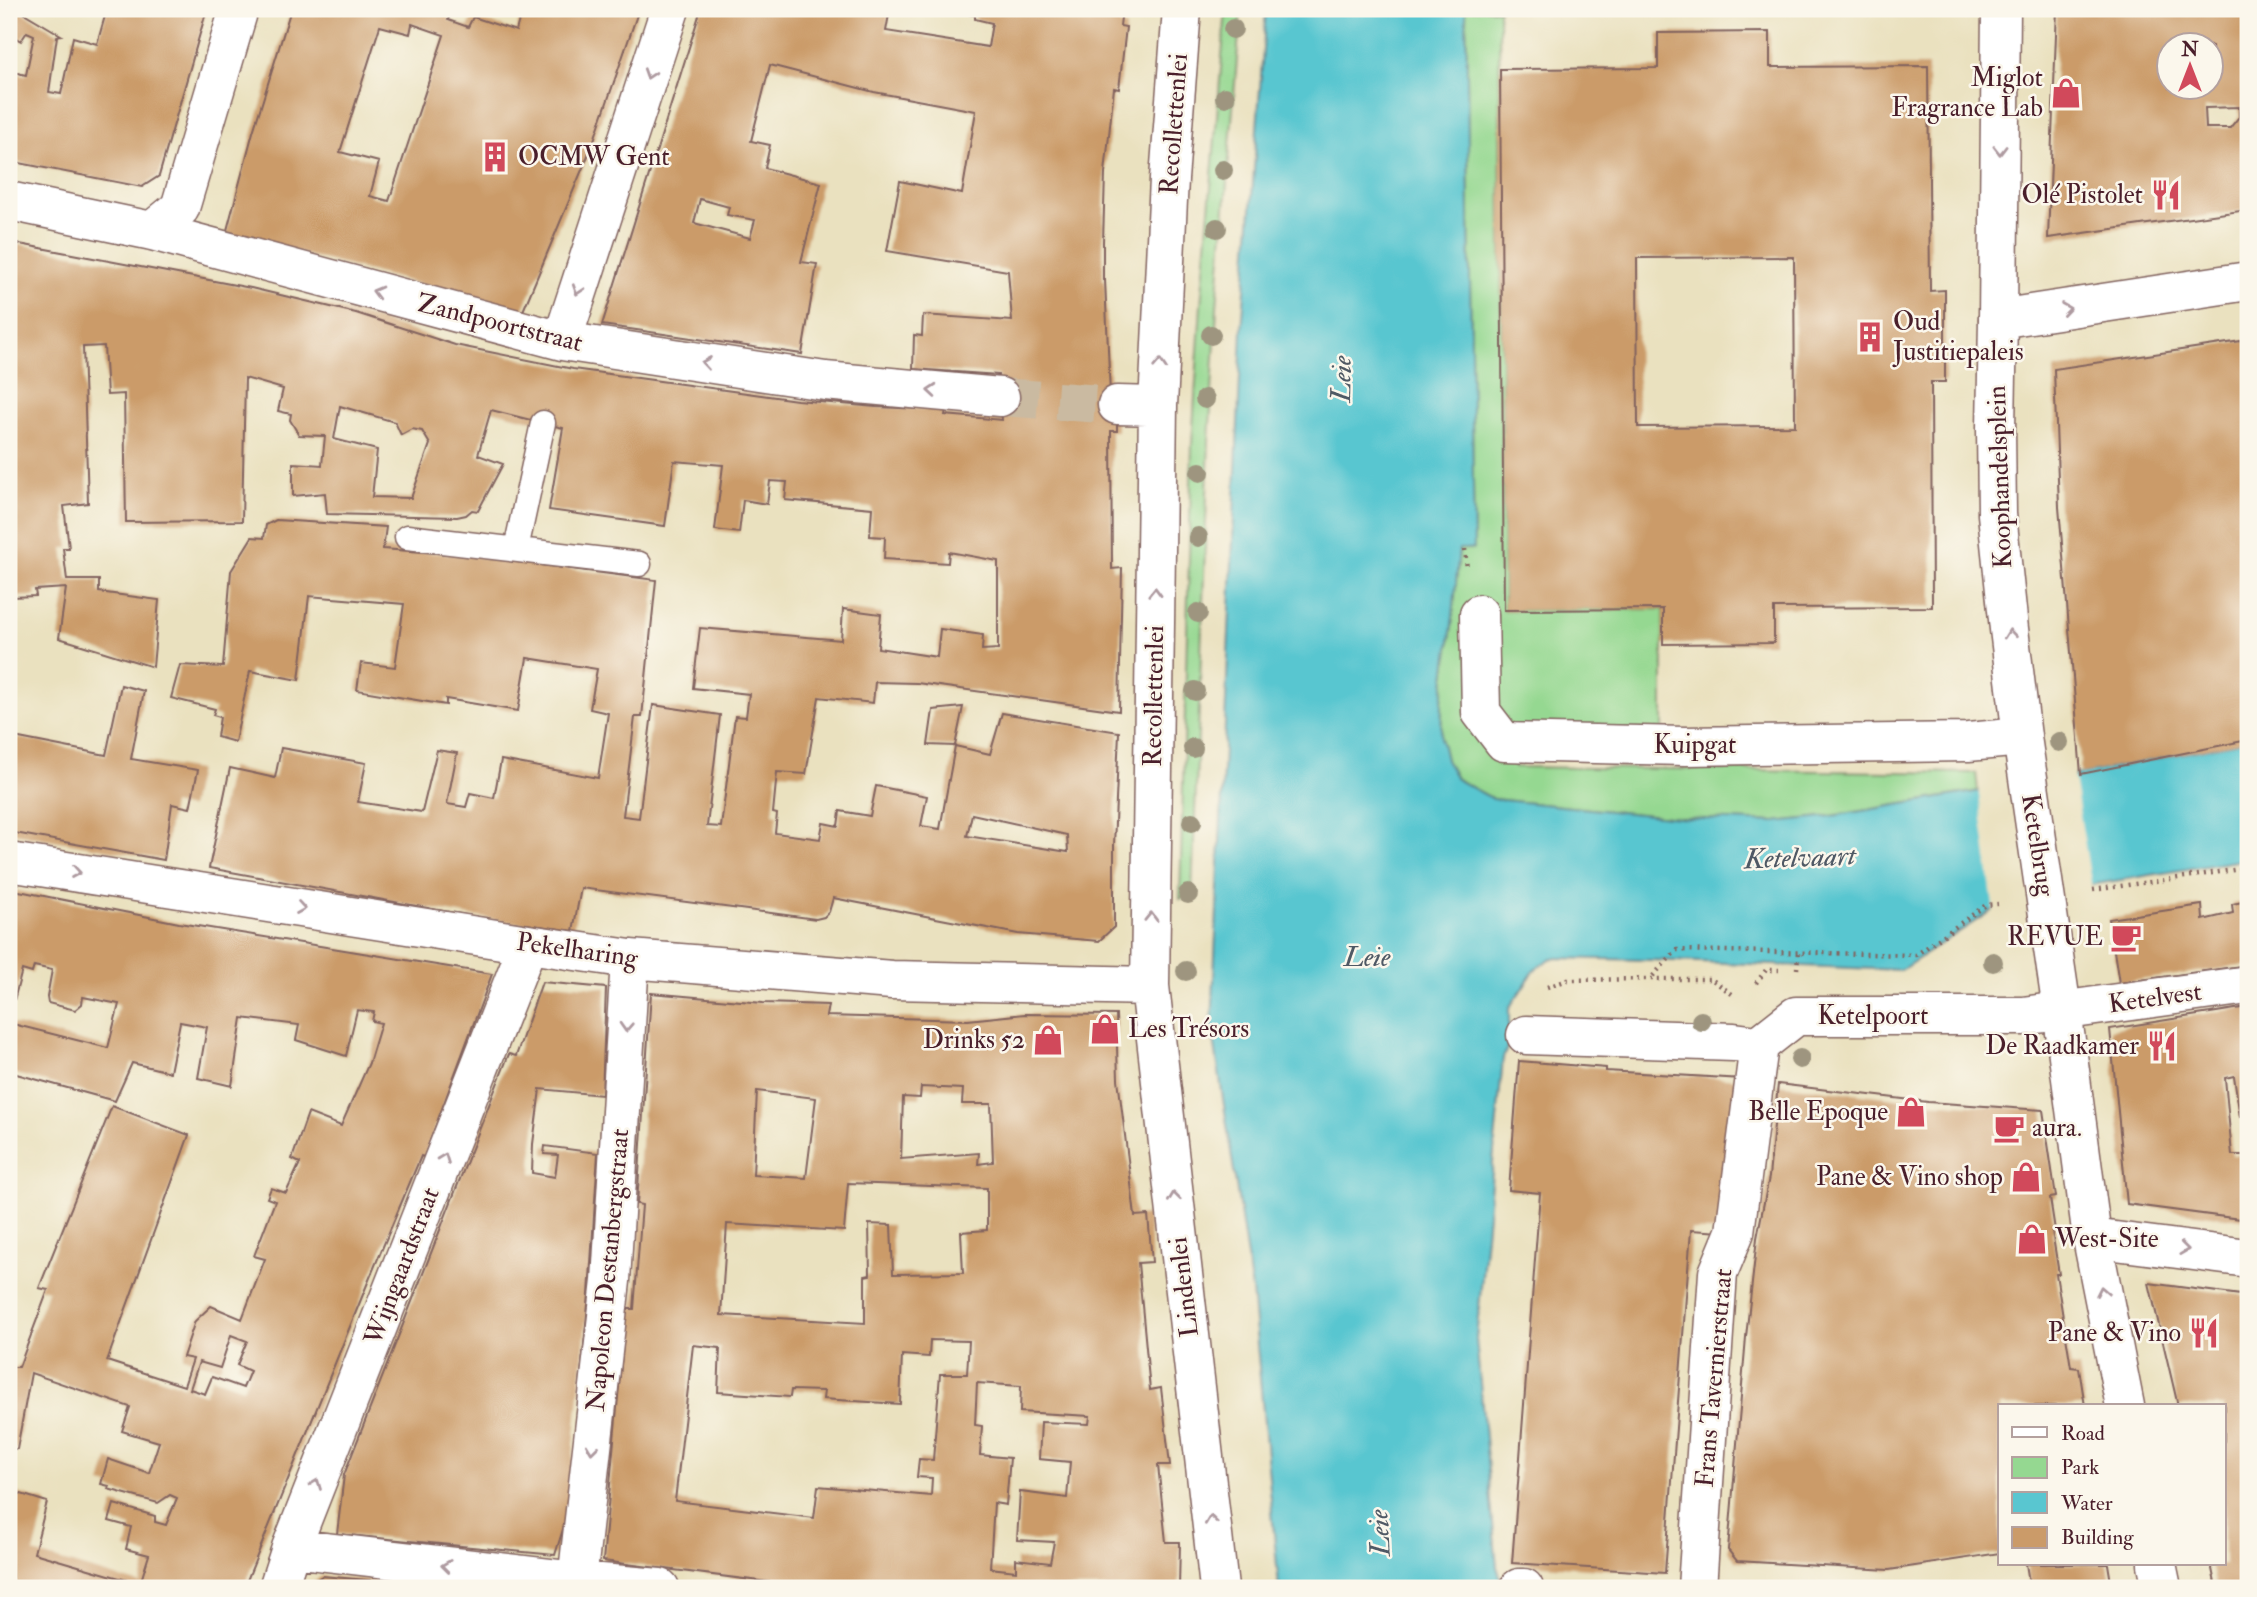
<svg xmlns="http://www.w3.org/2000/svg" width="2257" height="1597" font-family="'IM FELL Double Pica',serif">
  <style>
    .green { fill: #95d891; stroke: #707c5e; stroke-width: 2 }
    .water { fill: #59c6d0; stroke: #52727e; stroke-width: 2 }
    .pier { fill: #eae1bf }
    .building { fill: #cb9b69; fill-rule: evenodd }
    .lines { fill: none; stroke-linecap: round; stroke-linejoin: round }
    .minor-tunnel { stroke: #cabaa1; stroke-width: 38; stroke-dasharray: 38 19; stroke-linecap: butt }
    .service-casing { stroke: #82635f; stroke-width: 27 }
    .minor-casing { stroke: #82635f; stroke-width: 41 }
    .tertiary-casing { stroke: #82635f; stroke-width: 41 }
    .path { stroke: #82635f; stroke-width: 4.5; stroke-dasharray: 2 5; stroke-linecap: butt }
    .service { stroke: #fff; stroke-width: 24 }
    .minor { stroke: #fff; stroke-width: 38 }
    .tertiary { stroke: #fff; stroke-width: 38 }
    .tree { fill: #9e957f }
    .oneway { stroke: #ae9aa0 }
    .labels { text-anchor: middle; dominant-baseline: central; stroke-width: 5; stroke-linejoin: round; paint-order: stroke }
    .poi-label { font-size: 26px; fill: #4a1f2b; stroke: #fbf7ec; text-anchor: end }
    .street-label { font-size: 26px; fill: #4a1f2b; stroke: #fbf7ec }
    .water-label { font-size: 28px; font-style: italic; fill: #4f5965; stroke: #fbf7ec }
  </style>
  <rect width="100%" height="100%" fill="#fbf7ec"/>
  <filter id="ink" filterUnits="userSpaceOnUse"><feTurbulence type="fractalNoise" baseFrequency=".0143" numOctaves="2"/><feDisplacementMap in="SourceGraphic" scale="14" xChannelSelector="R" yChannelSelector="G"/><feConvolveMatrix kernelMatrix="1 2 1 2 8 2 1 2 1" color-interpolation-filters="sRGB"/></filter>
  <filter id="wash" filterUnits="userSpaceOnUse"><feTurbulence type="fractalNoise" baseFrequency=".00686" numOctaves="4" result="noise"/><feDisplacementMap in="SourceGraphic" scale="28" xChannelSelector="R" yChannelSelector="G"/><feGaussianBlur stdDeviation="1.57" result="paint"/><feColorMatrix in="noise" values="0 0 0 0 0 0 0 0 0 0 0 0 0 0 0 0 0 1.4 0 .05"/><feComposite in="paint" operator="in"/></filter>
  <g filter="url(#wash)">
    <rect width="100%" height="100%" fill="#eae1bf"/>
    <!-- green -->
    <path class="green" d="M1226 9H1241L1217 307 1209 442 1192 894 1180 899 1192 443 1201 305Z
      M1466 9H1499L1504 610 1663 609V730H1515V767L1976 773 1978 791 1832 816 1775 822 1679 818 1493 799 1456 779 1446 760 1441 738 1442 701 1453 617 1459 549 1474 548Z"/>
    <!-- water -->
    <path class="water" d="M1266 9H1466L1474 549H1459L1453 617 1442 701 1441 738 1446 760 1456 779 1493 799 1679 818 1775 822 1832 816 2081 774 2248 740V859L2096 884 1991 911 1901 970 1650 960 1552 958 1536 968 1509 1008V1043L1503 1058 1476 1339 1494 1535 1497 1567 1504 1588H1279L1252 1290 1212 1026 1242 330Z"/>
    <!-- pier -->
    <path class="pier" d="M2073 772 2092 888 1994 914 1978 787Z"/>
    <g id="blocks">
      <!-- building -->
      <path class="building" d="M9 9H17L61 35 57 36 49 92 61 94 73 37 97 44 107 9H207L159 176 142 187 9 161V71L26 75 34 35 27 32 21 41 9 34Z
        M291 9H452L448 20 468 27 473 17 516 31 522 9H639L592 146 523 311 226 234 253 132ZM412 24 444 35 389 201 370 196 379 162 340 152 380 26 410 34Z
        M701 9H890L886 31 988 47 992 23 975 19V15L968 14 963 9H1122L1120 26 1126 27 1119 89 1114 88 1105 173 1103 242V280H1105L1110 395H1117V431H1111L1112 569 1122 568 1119 711 917 683 875 682 873 703 819 697 806 774 777 772 773 813 777 814 775 833 820 839 823 823 838 826 840 811 870 816 876 786 927 796 921 826 940 829 955 746 990 754 1002 713 1119 732 1114 845V927L1099 941 1018 934 833 898 829 912 824 917 816 919 581 888 573 931 471 916 209 868 230 768 275 778 281 748 366 763 358 802 422 812 437 750 457 753 447 804 466 807 470 793 494 798 501 760 598 778 608 713 590 709 597 669 527 658 518 711 446 699V705L357 690 361 663 395 667 404 604 309 596 299 680 250 671 235 742 217 737 220 717 213 715 215 709 171 698 180 665 223 667 231 571 252 537 264 538 266 525 276 520 386 527 383 549 464 555 656 580 642 717H635L623 816 639 818 653 705 720 715 707 826 721 827 735 716 746 717 749 694 693 688 700 628 841 640 843 609 881 614 878 648 937 657 940 629 983 635 982 650 998 649V561L949 552 948 563 884 559 885 537 870 536 872 508 785 500 787 482 770 481 767 504 743 500 739 533 715 530 723 465 674 461 665 526 549 510 563 428 491 410 478 455 503 464 478 511 472 510 466 515 457 517 327 514 325 493 293 496V463L322 465 325 436 299 435 290 420 291 414 278 411 283 389 245 378 242 521 126 522 124 394 107 395 104 346 83 347 88 503 64 506 69 548H63L67 580H99V592L159 600 153 667 59 638 66 588 35 590 36 596 11 597 9 589V242L251 288 356 313 455 345 573 369 797 400 876 407 946 410 945 415 1002 420 998 375 913 369 914 335 922 336 923 315 1012 321 1008 271 887 251 900 181 962 194 976 111 874 92 770 65 751 141 770 145 765 168 821 183 801 262 817 264 802 354 602 325ZM700 199 729 207 727 215 755 220 750 238 694 223ZM340 406 395 422 401 435 412 429 422 431 430 444 411 498 372 497 377 450 334 439ZM972 814 1067 835 1068 852 967 836Z
        M2057 9H2248V210L2048 238ZM2169 46H2212V88H2169ZM2239 107V117L2230 128H2206L2205 108Z
        M1770 32V67L1928 66 1930 291 1945 290V382H1931L1932 607 1774 608V643L1663 644V609L1504 610 1500 69 1658 68V33ZM1794 257 1795 426 1638 427 1637 258Z
        M2248 340V740L2081 774 2059 507 2054 369Z
        M121 685 144 691 131 759 198 770 190 808 172 804 164 860 9 832V736L106 755Z
        M963 707 955 746 928 745 933 710Z
        M9 889 179 923 492 974 424 1157 421 1156 366 1287 244 1588H12L9 1511H15L18 1493 47 1502 34 1553 140 1584 149 1555 126 1549 131 1527 109 1521 114 1504 155 1516V1522L166 1525 177 1498 170 1495 158 1503 108 1489 109 1486 101 1484 108 1459 149 1473 159 1442 122 1431 130 1407 31 1373 17 1449H9V1367H19L48 1290 39 1288 112 1106 189 1135 107 1361 184 1386 193 1359 183 1357 195 1321 211 1306 242 1319 265 1259 254 1256 275 1201 267 1198 271 1188 286 1193 300 1163 292 1159 308 1113 341 1126 369 1063 381 1023 372 1021 374 1012 357 1010 346 1056 296 1040 299 1025 242 1018 232 1086 198 1078 207 1027 180 1022 170 1072 132 1063 115 1101 9 1072V1023L108 1048 119 1004 83 997 82 1004 75 1010 48 1003 47 997 52 970 34 966 32 973 22 970 12 1008 9 1007ZM231 1335 247 1341 237 1365 250 1371 243 1388 212 1377 205 1394 190 1389 199 1362 220 1368Z
        M2248 901V965L2119 983 2109 919 2202 905 2203 920 2233 913 2232 904Z
        M542 982 606 988 602 1095 540 1089 533 1144 532 1173 555 1177 558 1155 544 1154 545 1146 598 1153 589 1294 567 1516 555 1555 337 1534 344 1475 509 1054 516 1056Z
        M651 993 763 1003 828 1005 826 1016 968 1020 1025 1014 1116 1015 1118 1079 1135 1216 1148 1215 1152 1262 1138 1263 1150 1390 1161 1388 1170 1465H1158L1166 1542H1180L1179 1588H814L603 1561 626 1309H634L642 1205 637 1204ZM921 1087 963 1089 962 1104H991L993 1162 978 1164 979 1153 901 1159 903 1097 920 1098ZM757 1091 816 1098 806 1178 753 1175ZM848 1183 987 1188V1230L961 1232 963 1273 893 1274 891 1225 869 1224 870 1275 865 1276V1323L721 1315 727 1224 844 1231ZM930 1340 969 1341 967 1374H940L933 1460 919 1459 917 1477 932 1478 931 1496 818 1486 814 1518 675 1501 693 1345 720 1348 718 1392 790 1397 791 1390 824 1391 823 1399 900 1404 902 1355 929 1357ZM977 1383 1021 1386 1020 1412 1090 1416 1089 1424 1041 1422 1039 1459 1070 1462 1067 1498 1020 1492 1017 1540 1054 1542 1050 1563 1016 1559V1571L990 1568 994 1503 1006 1505 1010 1458 980 1455 982 1426 975 1425Z
        M2248 1007V1220L2127 1204 2110 1029ZM2234 1076 2240 1117H2243L2246 1155H2232L2225 1078Z
        M1519 1061 1606 1068V1071L1743 1079 1722 1232 1691 1230 1665 1573 1512 1563 1540 1193 1509 1190Z
        M1778 1084 1928 1102 2043 1110 2056 1197 2050 1198 2055 1230 2052 1231 2059 1274H2056L2071 1367 2079 1368 2085 1406H2000V1553L1889 1570 1737 1561 1728 1550 1746 1337 1757 1238 1769 1177Z
        M2149 1283 2248 1296V1588H2216L2211 1564H2224V1406H2178Z
        M2026 1564H2108L2112 1588H2030Z
        M322 1576 400 1583 399 1588H307L308 1585Z"/>
    </g>
  </g>
  <g filter="url(#ink)">
    <use href="#blocks" fill-opacity="0" stroke="#82635f" stroke-width="2"/>
    <g class="lines">
      <!-- minor-tunnel -->
      <path class="minor-tunnel" d="M1000 397 1117 405"/>
      <!-- service casing -->
      <g class="service-casing">
        <path id="service" d="M407 537 639 564
          M516 549 543 423"/>
      </g>
      <!-- minor casing -->
      <g class="minor-casing">
        <path id="minor" d="M1182 9 1169 179 1158 406 1150 986 1219 1588
          M9 201 152 231 562 341 825 381 1000 397
          M152 231 180 208 239 9
          M1998 319 2001 9
          M562 341 670 9
          M1117 405 1158 406
          M1479 614 1481 712 1504 742 1685 746 1968 742 2022 737
          M9 862 528 944 630 959 892 980 1150 986
          M1526 1035 1734 1042 1759 1045 1796 1016H2023L2248 985
          M2092 1238 2248 1258
          M291 1548 577 1581 660 1588
          M577 1581 611 1281 630 959
          M278 1588 291 1548 528 944
          M1519 1588H1524
          M1697 1588 1718 1273 1735 1232 1759 1045"/>
      </g>
      <!-- tertiary casing -->
      <g class="tertiary-casing">
        <path id="tertiary" d="M2125 1406 2092 1238 2062 1010 2022 737 2009 629 1997 514 1996 428 1998 319 2248 281
          M2157 1564 2162 1588"/>
      </g>
      <!-- path -->
      <path class="path" d="M1465 549 1467 569
        M2093 890 2248 868
        M1797 969 1798 953
        M1756 983 1766 970H1779
        M1547 987 1568 980 1650 979
        M1732 994 1711 979H1650L1677 950 1916 955 1986 905 1998 904"/>
      <!-- service -->
      <use href="#service" class="service"/>
      <!-- minor -->
      <use href="#minor" class="minor"/>
      <!-- tertiary -->
      <use href="#tertiary" class="tertiary"/>
    </g>
    <!-- trees -->
    <g class="tree">
      <circle cx="1233" cy="29" r="10"/>
      <circle cx="1225" cy="97" r="10"/>
      <circle cx="1223" cy="170" r="10"/>
      <circle cx="1217" cy="228" r="10"/>
      <circle cx="1211" cy="335" r="10"/>
      <circle cx="1205" cy="399" r="10"/>
      <circle cx="1200" cy="472" r="10"/>
      <circle cx="1198" cy="537" r="10"/>
      <circle cx="1198" cy="613" r="10"/>
      <circle cx="1195" cy="691" r="10"/>
      <circle cx="2059" cy="742" r="10"/>
      <circle cx="1193" cy="748" r="10"/>
      <circle cx="1192" cy="822" r="10"/>
      <circle cx="1188" cy="894" r="10"/>
      <circle cx="1993" cy="962" r="10"/>
      <circle cx="1186" cy="971" r="10"/>
      <circle cx="1701" cy="1021" r="10"/>
      <circle cx="1800" cy="1059" r="10"/>
    </g>
    <!-- one-way arrows -->
    <defs><path id="oneway-chevron" d="M-2-3.5L2.5 0L-2 3.5" fill="none" stroke-width="1.6" stroke-linecap="round" stroke-linejoin="round" transform="scale(1.75)"/></defs>
    <g class="oneway">
      <use href="#oneway-chevron" transform="translate(649 74) rotate(108)"/>
      <use href="#oneway-chevron" transform="translate(2000 150) rotate(90)"/>
      <use href="#oneway-chevron" transform="translate(578 290) rotate(108)"/>
      <use href="#oneway-chevron" transform="translate(377 292) rotate(-165)"/>
      <use href="#oneway-chevron" transform="translate(2066 309) rotate(-8)"/>
      <use href="#oneway-chevron" transform="translate(706 363) rotate(-171)"/>
      <use href="#oneway-chevron" transform="translate(1160 364) rotate(-87)"/>
      <use href="#oneway-chevron" transform="translate(932 391) rotate(-175)"/>
      <use href="#oneway-chevron" transform="translate(1155 592) rotate(-89)"/>
      <use href="#oneway-chevron" transform="translate(2010 634) rotate(-96)"/>
      <use href="#oneway-chevron" transform="translate(76 872) rotate(9)"/>
      <use href="#oneway-chevron" transform="translate(301 908) rotate(9)"/>
      <use href="#oneway-chevron" transform="translate(1151 917) rotate(-89)"/>
      <use href="#oneway-chevron" transform="translate(626 1027) rotate(93)"/>
      <use href="#oneway-chevron" transform="translate(444 1158) rotate(-69)"/>
      <use href="#oneway-chevron" transform="translate(1174 1197) rotate(-97)"/>
      <use href="#oneway-chevron" transform="translate(2184 1249) rotate(7)"/>
      <use href="#oneway-chevron" transform="translate(2102 1291) rotate(-101)"/>
      <use href="#oneway-chevron" transform="translate(592 1449) rotate(97)"/>
      <use href="#oneway-chevron" transform="translate(316 1484) rotate(-69)"/>
      <use href="#oneway-chevron" transform="translate(1211 1520) rotate(-97)"/>
      <use href="#oneway-chevron" transform="translate(446 1566) rotate(-173)"/>
    </g>
  </g>
  <!-- icons -->
  <defs>
    <g id="shop-bare" transform="scale(2.415)"><path d="M-5-2.5h2.3a2.7 3.5 0 0 1 5.4 0H5L5.5 6h-11ZM-1.5-2.5h3a1.5 2.3 0 0 0-3 0Z" fill="#d1495b" stroke="#fbf7ec" stroke-width="2.5" paint-order="stroke"/></g>
    <g id="building-bare" transform="scale(2.415)"><path d="M-4-6H4V6H1V3H-1V6H-4ZM-2.5-4.3h1.7v1.8h-1.7ZM.8-4.3h1.7v1.8H.8ZM-2.5-1h1.7V.8h-1.7ZM.8-1h1.7V.8H.8Z" fill="#d1495b" stroke="#fbf7ec" stroke-width="2.5" paint-order="stroke"/></g>
    <g id="restaurant-bare" transform="scale(2.415)"><path d="M-5-6h1v4h1v-4h1v4h1v-4h1v5L-1.5 .5V6h-2V.5L-5-1ZM5-6V6H3V1.5H1.5Q1.5-4 5-6Z" fill="#d1495b" stroke="#fbf7ec" stroke-width="2.5" paint-order="stroke"/></g>
    <g id="cafe-bare" transform="scale(2.415)"><path d="M-5.5-4.5H6V0H3Q3 3.5 0 3.5H-2.5Q-5.5 3.5-5.5 0ZM3-3.2v2h1.7v-2ZM-6 4.5H4V6H-6Z" fill="#d1495b" stroke="#fbf7ec" stroke-width="2.5" paint-order="stroke"/></g>
  </defs>
  <g fill-rule="evenodd">
    <use href="#shop-bare" x="2066" y="93"/>
    <use href="#building-bare" x="495" y="157"/>
    <use href="#restaurant-bare" x="2166" y="195"/>
    <use href="#building-bare" x="1870" y="337"/>
    <use href="#cafe-bare" x="2126" y="937"/>
    <use href="#shop-bare" x="1105" y="1029"/>
    <use href="#shop-bare" x="1048" y="1040"/>
    <use href="#restaurant-bare" x="2162" y="1046"/>
    <use href="#shop-bare" x="1911" y="1112"/>
    <use href="#cafe-bare" x="2009" y="1128"/>
    <use href="#shop-bare" x="2026" y="1177"/>
    <use href="#shop-bare" x="2032" y="1239"/>
    <use href="#restaurant-bare" x="2204" y="1333"/>
  </g>
  <g class="labels">
    <!-- poi labels -->
    <g class="poi-label">
      <text x="2043" y="78">Miglot<tspan x="2043" dy="30">Fragrance Lab</tspan></text>
      <text x="518" y="157" text-anchor="start">OCMW Gent</text>
      <text x="2143" y="195">Olé Pistolet</text>
      <text x="1893" y="322" text-anchor="start">Oud<tspan x="1893" dy="30">Justitiepaleis</tspan></text>
      <text x="2103" y="937">REVUE</text>
      <text x="1128" y="1029" text-anchor="start">Les Trésors</text>
      <text x="1025" y="1040">Drinks 52</text>
      <text x="2139" y="1046">De Raadkamer</text>
      <text x="1888" y="1112">Belle Epoque</text>
      <text x="2032" y="1128" text-anchor="start">aura.</text>
      <text x="2003" y="1177">Pane &amp; Vino shop</text>
      <text x="2055" y="1239" text-anchor="start">West-Site</text>
      <text x="2181" y="1333">Pane &amp; Vino</text>
    </g>
    <!-- street labels -->
    <g class="street-label">
      <text transform="translate(1174 124) rotate(-86)">Recollettenlei</text>
      <text transform="translate(500 323) rotate(14)">Zandpoortstraat</text>
      <text transform="translate(2000 477) rotate(-92)">Koophandelsplein</text>
      <text transform="translate(1154 696) rotate(-89)">Recollettenlei</text>
      <text x="1695" y="745">Kuipgat</text>
      <text transform="translate(2038 845) rotate(81)">Ketelbrug</text>
      <text transform="translate(577 950) rotate(8)">Pekelharing</text>
      <text transform="translate(2155 998) rotate(-8)">Ketelvest</text>
      <text x="1873" y="1016">Ketelpoort</text>
      <text transform="translate(402 1266) rotate(-69)">Wijngaardstraat</text>
      <text transform="translate(608 1270) rotate(-85)">Napoleon Destanbergstraat</text>
      <text transform="translate(1184 1287) rotate(-97)">Lindenlei</text>
      <text transform="translate(1714 1378) rotate(-85)">Frans Tavernierstraat</text>
    </g>
    <!-- water labels -->
    <g class="water-label">
      <text transform="translate(1342 379) rotate(-89)">Leie</text>
      <text transform="translate(1800 858) rotate(-2)">Ketelvaart</text>
      <text x="1367" y="957">Leie</text>
      <text transform="translate(1380 1533) rotate(-93)">Leie</text>
    </g>
  </g>
  <!-- margin -->
  <rect width="2257" height="1597" fill="none" stroke="#fbf7ec" stroke-width="35"/>
  <!-- legend -->
  <rect x="1998" y="1404" width="228" height="161" fill="#fbf7ec" stroke="#b4a19f" stroke-width="2"/>
  <rect x="2012" y="1427" width="35" height="10" fill="#ffffff" stroke="#b4a19f" stroke-width="2"/>
  <text x="2061" y="1440" font-size="21" fill="#4a1f2b">Road</text>
  <rect x="2012" y="1457" width="35" height="21" fill="#95d891" stroke="#b4a19f" stroke-width="2"/>
  <text x="2061" y="1474" font-size="21" fill="#4a1f2b">Park</text>
  <rect x="2012" y="1492" width="35" height="21" fill="#59c6d0" stroke="#b4a19f" stroke-width="2"/>
  <text x="2061" y="1510" font-size="21" fill="#4a1f2b">Water</text>
  <rect x="2012" y="1527" width="35" height="21" fill="#cb9b69" stroke="#b4a19f" stroke-width="2"/>
  <text x="2061" y="1544" font-size="21" fill="#4a1f2b">Building</text>
  <!-- north arrow -->
  <g transform="translate(2190 66)"><circle r="33" fill="#fbf7ec" stroke="#b4a19f" stroke-width="2"/>
  <path d="M0-5L12 26L0 18L-12 26Z" fill="#d1495b"/>
  <text y="-10" font-size="19" font-weight="bold" text-anchor="middle" fill="#4a1f2b">N</text>
  </g>
</svg>
